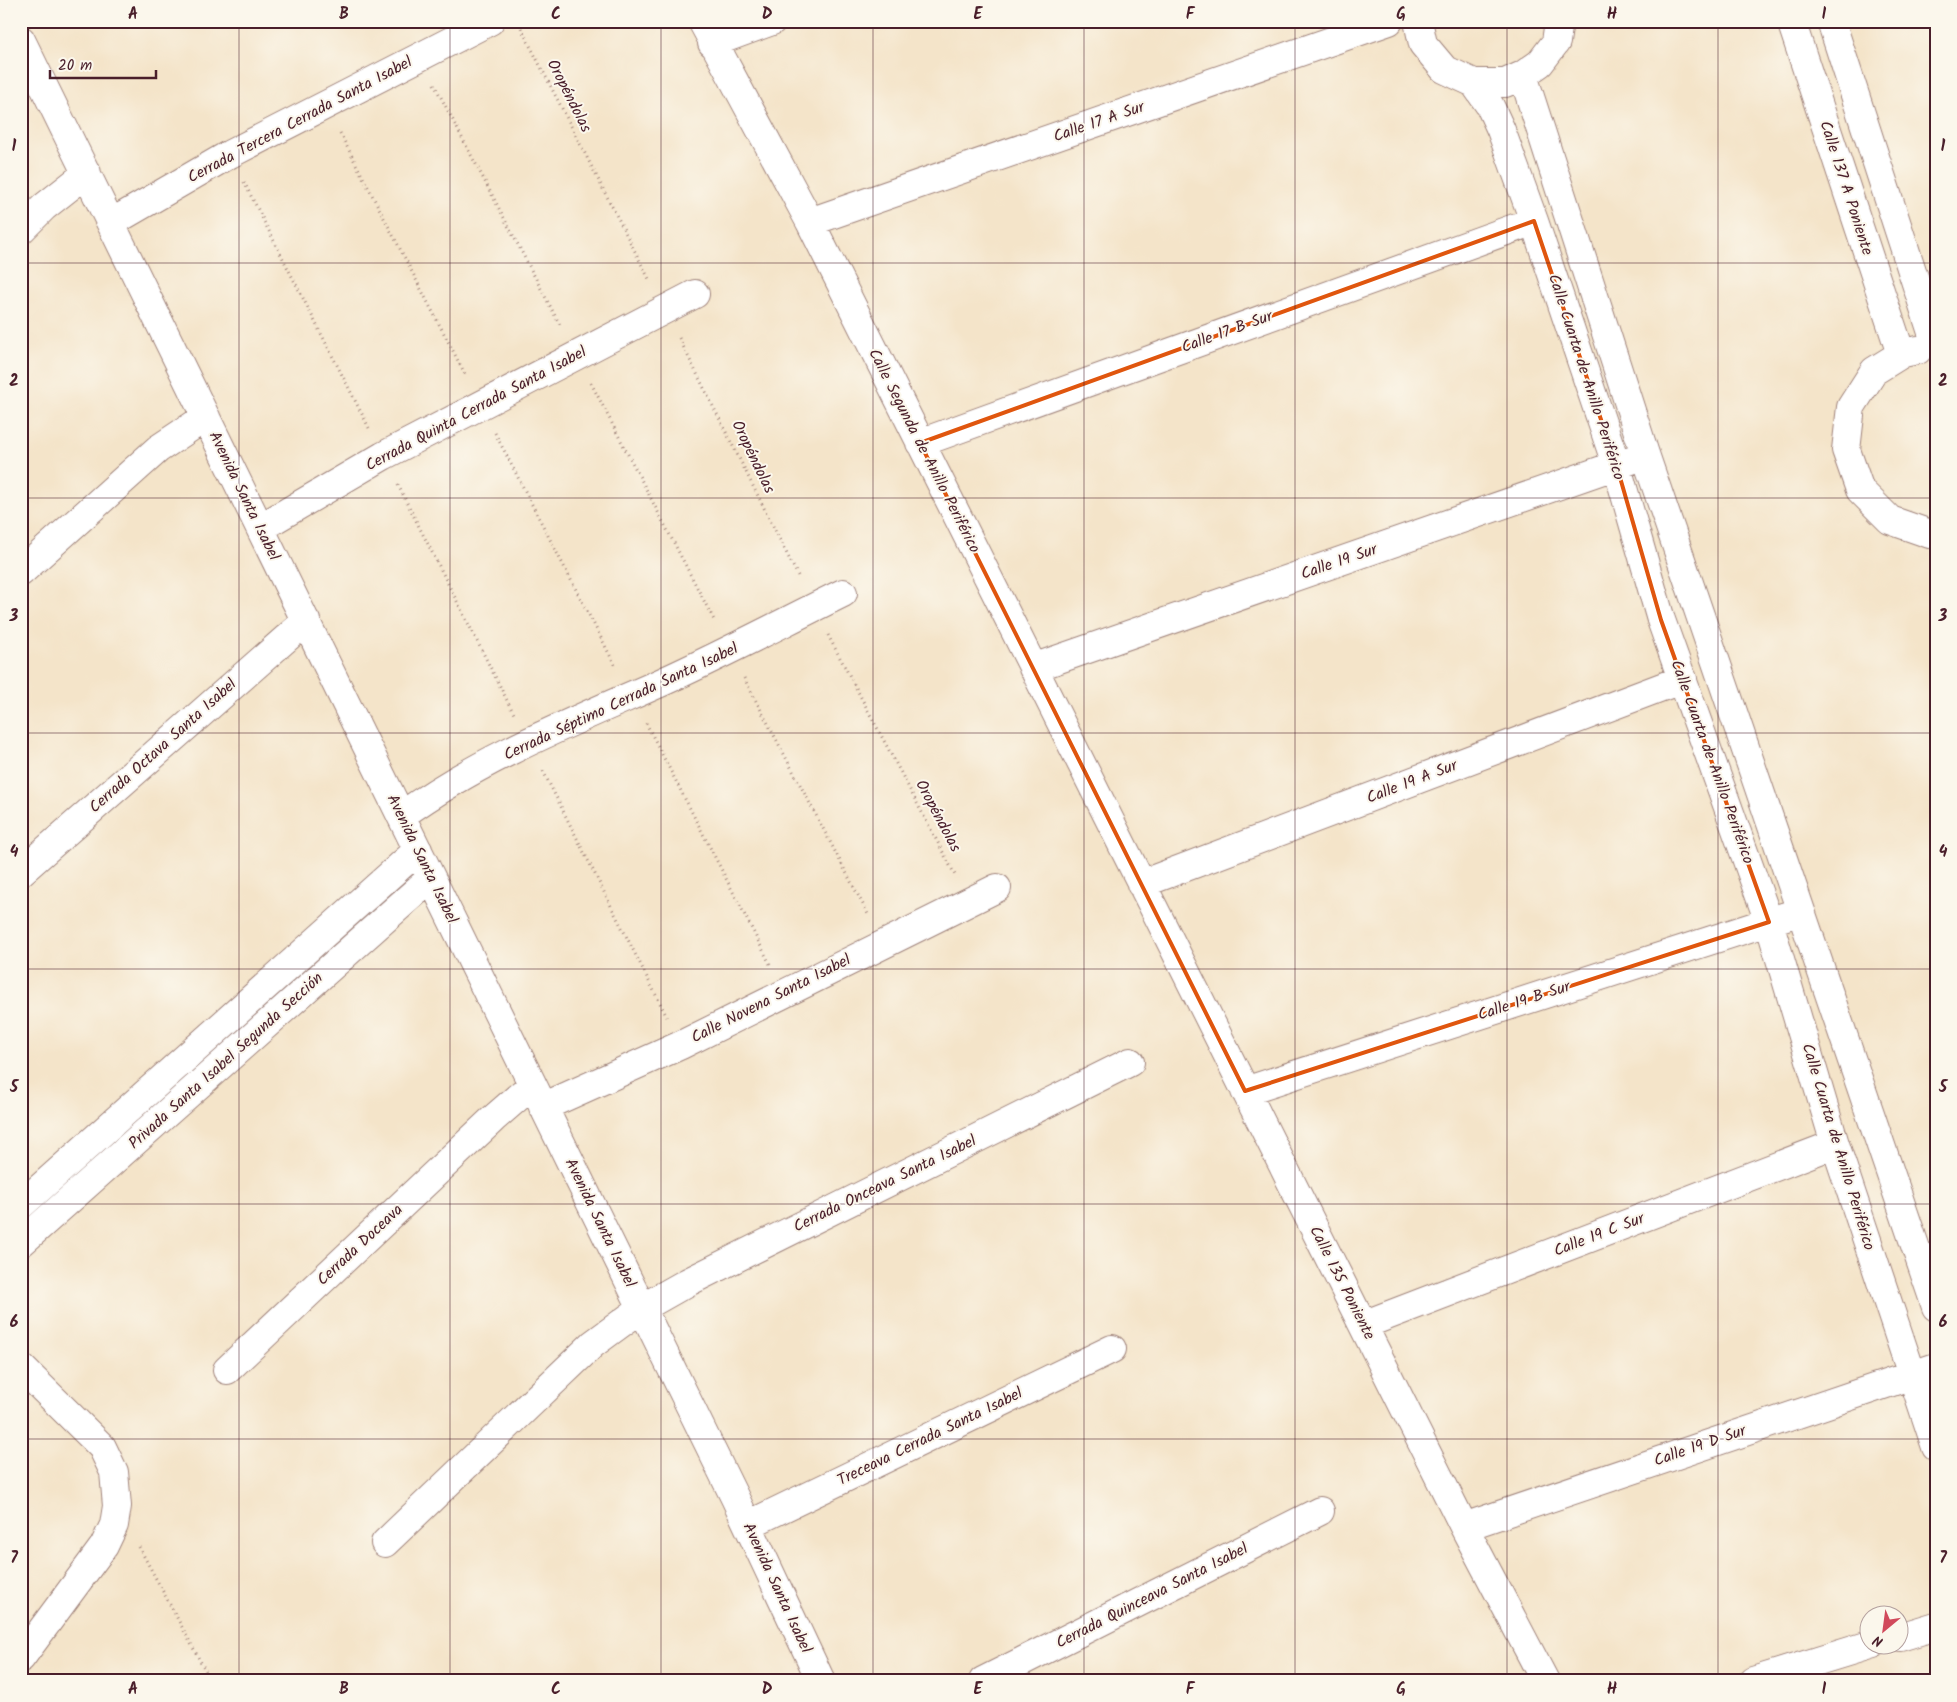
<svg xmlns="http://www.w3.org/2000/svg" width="1957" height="1702" font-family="Kalam,sans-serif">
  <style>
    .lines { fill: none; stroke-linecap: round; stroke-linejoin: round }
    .minor-casing { stroke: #9f827a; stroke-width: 30 }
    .path { stroke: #9f827a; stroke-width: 3; stroke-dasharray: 1 4; stroke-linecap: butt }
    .minor { stroke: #fff; stroke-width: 28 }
    .marked { fill: none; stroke: #e0560e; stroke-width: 4; stroke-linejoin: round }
    .grid { fill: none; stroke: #4a1f2b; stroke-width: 1; stroke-opacity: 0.55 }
    .labels { text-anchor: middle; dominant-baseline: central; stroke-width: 4; stroke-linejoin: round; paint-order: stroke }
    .street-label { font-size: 16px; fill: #4a1f2b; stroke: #fbf7ec }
    .neatline { fill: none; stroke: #4a1f2b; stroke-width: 2 }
    .grid-label { font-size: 16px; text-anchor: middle; font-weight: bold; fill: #4a1f2b }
  </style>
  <rect width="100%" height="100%" fill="#fbf7ec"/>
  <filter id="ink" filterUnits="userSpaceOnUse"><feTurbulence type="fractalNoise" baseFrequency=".02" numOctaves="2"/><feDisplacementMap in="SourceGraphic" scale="10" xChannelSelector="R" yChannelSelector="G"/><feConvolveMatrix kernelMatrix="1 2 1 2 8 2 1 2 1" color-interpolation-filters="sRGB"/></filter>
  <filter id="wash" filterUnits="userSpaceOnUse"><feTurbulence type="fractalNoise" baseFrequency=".0096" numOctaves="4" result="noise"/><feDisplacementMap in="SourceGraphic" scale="20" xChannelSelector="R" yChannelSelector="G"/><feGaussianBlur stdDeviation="1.12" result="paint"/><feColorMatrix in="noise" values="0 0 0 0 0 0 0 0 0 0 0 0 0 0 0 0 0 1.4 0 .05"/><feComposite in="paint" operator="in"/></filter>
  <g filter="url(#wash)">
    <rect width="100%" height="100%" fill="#f4e4c9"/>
  </g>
  <g filter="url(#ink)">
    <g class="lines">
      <!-- minor casing -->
      <g class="minor-casing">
        <path id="minor" d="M702 21 810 222 1464 1527 1545 1681
          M1418 21 1423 44 1444 69 1474 83H1505L1523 75 1540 63 1556 42 1559 21
          M1791 21 1901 354
          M1831 21 1936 345
          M21 40 735 1498 821 1681
          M712 43 772 21
          M1523 75 1645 454 1936 1307
          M1474 83 1490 106 1501 130 1534 221 1617 467 1661 620 1769 922 1835 1144 1936 1447
          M810 222 1389 21
          M111 223 230 154 490 21
          M21 230 44 207 87 173
          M1918 350 1903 353 1874 371 1851 407 1846 450 1860 490 1890 520 1930 534 1936 533
          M920 443 1534 221
          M260 528 383 456 695 294
          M21 572 158 449 206 417
          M1033 668 1634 459
          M401 816C479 759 572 722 660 683 722 655 782 623 843 593
          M21 872 306 621
          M1141 884 1683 679
          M1245 1091 1786 916
          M543 1107 681 1045 997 888
          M21 1205 418 850
          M21 1243 431 878
          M1363 1325 1835 1144
          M21 1367 102 1447 114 1472 117 1506 114 1525 104 1546 21 1658
          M227 1370 493 1119 532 1085
          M748 1525 1112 1349
          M1464 1527 1936 1367
          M385 1543 593 1344 642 1308 688 1282 1130 1062
          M1900 1637 1936 1626
          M983 1681 1320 1511
          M1753 1681 1873 1644"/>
      </g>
      <!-- path -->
      <path class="path" d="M521 28 650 281
        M434 84 561 327
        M340 133 466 376
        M244 182 369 428
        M679 338 799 578
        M591 383 715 622
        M495 433 616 667
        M398 485 514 714
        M828 635 955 875
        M744 678 869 916
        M646 723 770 964
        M543 771 667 1017
        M139 1547 211 1681"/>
      <!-- minor -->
      <use href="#minor" class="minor"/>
    </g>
  </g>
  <!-- marked area -->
  <path class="marked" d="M1534 221 1617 467 1661 620 1769 922 1245 1091 920 443Z"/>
  <!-- grid -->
  <path class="grid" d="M239 21V1681M450 21V1681M661 21V1681M873 21V1681M1084 21V1681M1295 21V1681M1507 21V1681M1718 21V1681M21 263H1936M21 498H1936M21 733H1936M21 969H1936M21 1204H1936M21 1439H1936"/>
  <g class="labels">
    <!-- street labels -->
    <g class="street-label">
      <text transform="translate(569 96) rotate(63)">Oropéndolas</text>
      <text transform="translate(300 120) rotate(-28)">Cerrada Tercera Cerrada Santa Isabel</text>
      <text transform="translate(1099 122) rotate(-19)">Calle 17 A Sur</text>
      <text transform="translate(1846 188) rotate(72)">Calle 137 A Poniente</text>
      <text transform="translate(1227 332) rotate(-20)">Calle 17 B Sur</text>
      <text transform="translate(1586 377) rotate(72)">Calle Cuarta de Anillo Periférico</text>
      <text transform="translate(476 409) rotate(-28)">Cerrada Quinta Cerrada Santa Isabel</text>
      <text transform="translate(924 451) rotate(63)">Calle Segunda de Anillo Periférico</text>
      <text transform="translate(753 457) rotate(64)">Oropéndolas</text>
      <text transform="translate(244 496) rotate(64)">Avenida Santa Isabel</text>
      <text transform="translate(1339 562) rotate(-19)">Calle 19 Sur</text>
      <text transform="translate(621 702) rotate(-25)">Cerrada Séptimo Cerrada Santa Isabel</text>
      <text transform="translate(163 746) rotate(-42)">Cerrada Octava Santa Isabel</text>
      <text transform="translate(1712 762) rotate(70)">Calle Cuarta de Anillo Periférico</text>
      <text transform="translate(1412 782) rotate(-21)">Calle 19 A Sur</text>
      <text transform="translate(938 816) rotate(62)">Oropéndolas</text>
      <text transform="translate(422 859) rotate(64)">Avenida Santa Isabel</text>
      <text transform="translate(771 999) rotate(-27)">Calle Novena Santa Isabel</text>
      <text transform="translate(1524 1001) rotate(-18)">Calle 19 B Sur</text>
      <text transform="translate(226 1061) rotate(-42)">Privada Santa Isabel Segunda Sección</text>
      <text transform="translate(1838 1147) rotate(73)">Calle Cuarta de Anillo Periférico</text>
      <text transform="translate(885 1184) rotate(-26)">Cerrada Onceava Santa Isabel</text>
      <text transform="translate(600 1223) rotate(64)">Avenida Santa Isabel</text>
      <text transform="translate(1599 1235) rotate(-21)">Calle 19 C Sur</text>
      <text transform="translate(360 1245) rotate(-43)">Cerrada Doceava</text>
      <text transform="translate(1342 1283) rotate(63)">Calle 135 Poniente</text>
      <text transform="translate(930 1437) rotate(-26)">Treceava Cerrada Santa Isabel</text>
      <text transform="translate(1700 1446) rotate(-19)">Calle 19 D Sur</text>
      <text transform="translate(777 1588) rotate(65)">Avenida Santa Isabel</text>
      <text transform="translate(1152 1596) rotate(-27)">Cerrada Quinceava Santa Isabel</text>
    </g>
  </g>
  <!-- margin -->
  <rect width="1957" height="1702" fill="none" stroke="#fbf7ec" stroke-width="55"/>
  <!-- north arrow -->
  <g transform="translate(1884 1630) rotate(209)"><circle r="24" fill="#fbf7ec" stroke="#b4a19f"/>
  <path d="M0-4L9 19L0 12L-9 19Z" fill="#d1495b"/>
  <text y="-8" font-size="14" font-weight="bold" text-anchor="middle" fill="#4a1f2b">N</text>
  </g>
  <!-- scale -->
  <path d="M50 70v8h106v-8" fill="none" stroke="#4a1f2b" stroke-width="2.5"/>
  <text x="58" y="70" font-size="15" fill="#4a1f2b" stroke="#fbf7ec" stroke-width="4" paint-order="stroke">20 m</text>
  <rect x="28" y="28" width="1902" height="1646" class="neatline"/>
  <g class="grid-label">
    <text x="133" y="19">A</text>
    <text x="344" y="19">B</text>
    <text x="556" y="19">C</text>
    <text x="767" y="19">D</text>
    <text x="978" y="19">E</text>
    <text x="1190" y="19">F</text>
    <text x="1401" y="19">G</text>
    <text x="1612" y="19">H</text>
    <text x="1824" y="19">I</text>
    <text x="14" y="151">1</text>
    <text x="1943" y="151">1</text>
    <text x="14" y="386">2</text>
    <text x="1943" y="386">2</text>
    <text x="14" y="621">3</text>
    <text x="1943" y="621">3</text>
    <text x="14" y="857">4</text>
    <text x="1943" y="857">4</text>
    <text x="14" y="1092">5</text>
    <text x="1943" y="1092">5</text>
    <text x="14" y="1327">6</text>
    <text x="1943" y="1327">6</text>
    <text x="14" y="1563">7</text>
    <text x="1943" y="1563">7</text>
    <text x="133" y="1694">A</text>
    <text x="344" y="1694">B</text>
    <text x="556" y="1694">C</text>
    <text x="767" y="1694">D</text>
    <text x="978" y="1694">E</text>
    <text x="1190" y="1694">F</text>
    <text x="1401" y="1694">G</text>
    <text x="1612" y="1694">H</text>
    <text x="1824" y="1694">I</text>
  </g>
</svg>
